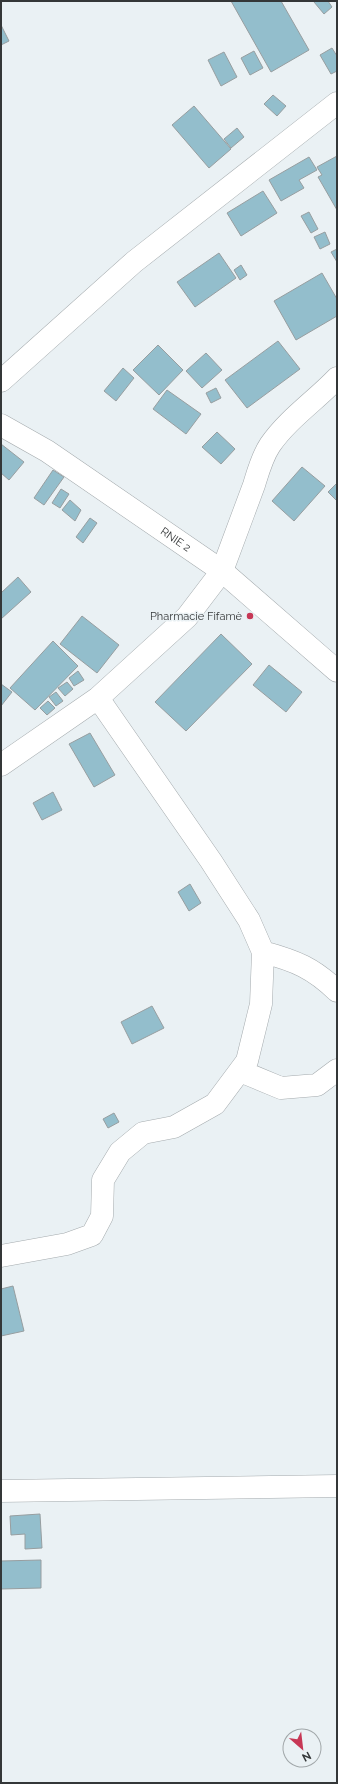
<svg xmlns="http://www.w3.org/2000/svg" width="338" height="1784" font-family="Raleway,sans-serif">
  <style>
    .building { fill: #93becc; stroke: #979ea0 }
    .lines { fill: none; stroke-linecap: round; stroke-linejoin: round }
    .minor-casing { stroke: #a5abae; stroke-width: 23 }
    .highway-casing { stroke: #a5abae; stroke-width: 23 }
    .minor { stroke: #fff; stroke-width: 22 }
    .highway { stroke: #fff; stroke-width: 22 }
    .poi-dot { fill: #c73755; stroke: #eaf1f4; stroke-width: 1.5 }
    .labels { text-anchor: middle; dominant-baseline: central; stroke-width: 3; stroke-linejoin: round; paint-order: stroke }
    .street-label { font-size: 11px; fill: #343738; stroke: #eaf1f4 }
    .poi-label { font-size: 11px; fill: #343738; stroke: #eaf1f4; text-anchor: end }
  </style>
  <rect width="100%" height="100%" fill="#eaf1f4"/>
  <!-- building -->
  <path class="building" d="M231 1H281L309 50 271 72Z
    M315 1H328L332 7 324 14 314 2Z
    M1 25 9 41 1 45Z
    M332 48 337 56V71L331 74 320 55Z
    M254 51 263 68 250 75 241 58Z
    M224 52 237 77 221 86 208 60Z
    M273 95 286 106 277 116 264 104Z
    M194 106 231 149 209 168 172 125Z
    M237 128 244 137 231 148 224 139Z
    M337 156V210L318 177 322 175 317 167Z
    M309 157 317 170 299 180 304 188 281 201 269 180Z
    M263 191 277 213 241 236 227 213Z
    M309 212 318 229 311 233 301 216Z
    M325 232 330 244 320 249 314 237Z
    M337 249V262L331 252Z
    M219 253 236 278 195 307 177 282Z
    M241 265 247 275 240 280 234 270Z
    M322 273 337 299V316L296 340 274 301Z
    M278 341 300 369 247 408 225 380Z
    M158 345 183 370 159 395 133 370Z
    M206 353 222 370 202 388 186 371Z
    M123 368 134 378 116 401 104 391Z
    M216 388 221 398 211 403 206 393Z
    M167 390 201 414 186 434 153 409Z
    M217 432 235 449 221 464 202 447Z
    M1 444 24 462 9 480 1 473Z
    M302 467 325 486 294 521 272 501Z
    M53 470 64 477 44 505 34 498Z
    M337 483V501L328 492Z
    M61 489 69 494 60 508 52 503Z
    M70 500 81 510 75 521 62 510Z
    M90 518 97 523 83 543 76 537Z
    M18 577 31 592 1 619V593Z
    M82 616 119 645 97 673 60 644Z
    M221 634 252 664 186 731 155 702Z
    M53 641 78 666 35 710 10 688Z
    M269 665 302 692 286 712 253 685Z
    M78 671 84 680 74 686 69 678Z
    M67 682 73 689 65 696 58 688Z
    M1 684 12 692 1 706Z
    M56 692 63 701 56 706 49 697Z
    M48 701 55 708 47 715 40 708Z
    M90 733 115 775 94 787 69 744Z
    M53 792 62 810 42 820 33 803Z
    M190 884 201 903 189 911 178 892Z
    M152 1006 164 1028 132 1044 121 1022Z
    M114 1113 119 1122 108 1128 103 1119Z
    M13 1286 24 1331 1 1336V1289Z
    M40 1514 42 1548 25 1549V1534L11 1535 10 1516Z
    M41 1560V1588L1 1589V1561Z"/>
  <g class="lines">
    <!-- minor casing -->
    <g class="minor-casing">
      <path id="minor" d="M1 381 134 262 337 103
        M1 765 98 698 187 617 222 571 254 485C258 472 262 457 270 445 288 419 315 401 337 378
        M263 952C296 961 313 968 337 991
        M240 1071 281 1088 317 1085 337 1070
        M1 1256 67 1244 92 1235 102 1216 103 1180 120 1152 143 1133 174 1127 215 1104 247 1061 261 1004 263 952 249 920 211 861 98 698
        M1 1491 337 1486"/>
    </g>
    <!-- highway casing -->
    <g class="highway-casing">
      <g id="highway">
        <path id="s1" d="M1 425 47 451 222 571 337 671"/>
      </g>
    </g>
    <!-- minor -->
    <use href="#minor" class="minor"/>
    <!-- highway -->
    <use href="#highway" class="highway"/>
  </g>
  <!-- markers -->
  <circle class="poi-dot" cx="250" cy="616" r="4"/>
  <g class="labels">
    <!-- street labels -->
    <g class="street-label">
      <text stroke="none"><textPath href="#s1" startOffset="209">RNIE 2</textPath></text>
    </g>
    <!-- poi labels -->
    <g class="poi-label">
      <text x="242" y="616">Pharmacie Fifamè</text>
    </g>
  </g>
  <!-- border -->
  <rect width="338" height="1784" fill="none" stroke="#343738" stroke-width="4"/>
  <!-- north arrow -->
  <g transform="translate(302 1748) rotate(152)"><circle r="19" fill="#eaf1f4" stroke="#a1a7a9"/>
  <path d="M0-3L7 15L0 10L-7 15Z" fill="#c73755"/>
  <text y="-6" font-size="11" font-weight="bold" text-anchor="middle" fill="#343738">N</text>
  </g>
</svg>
